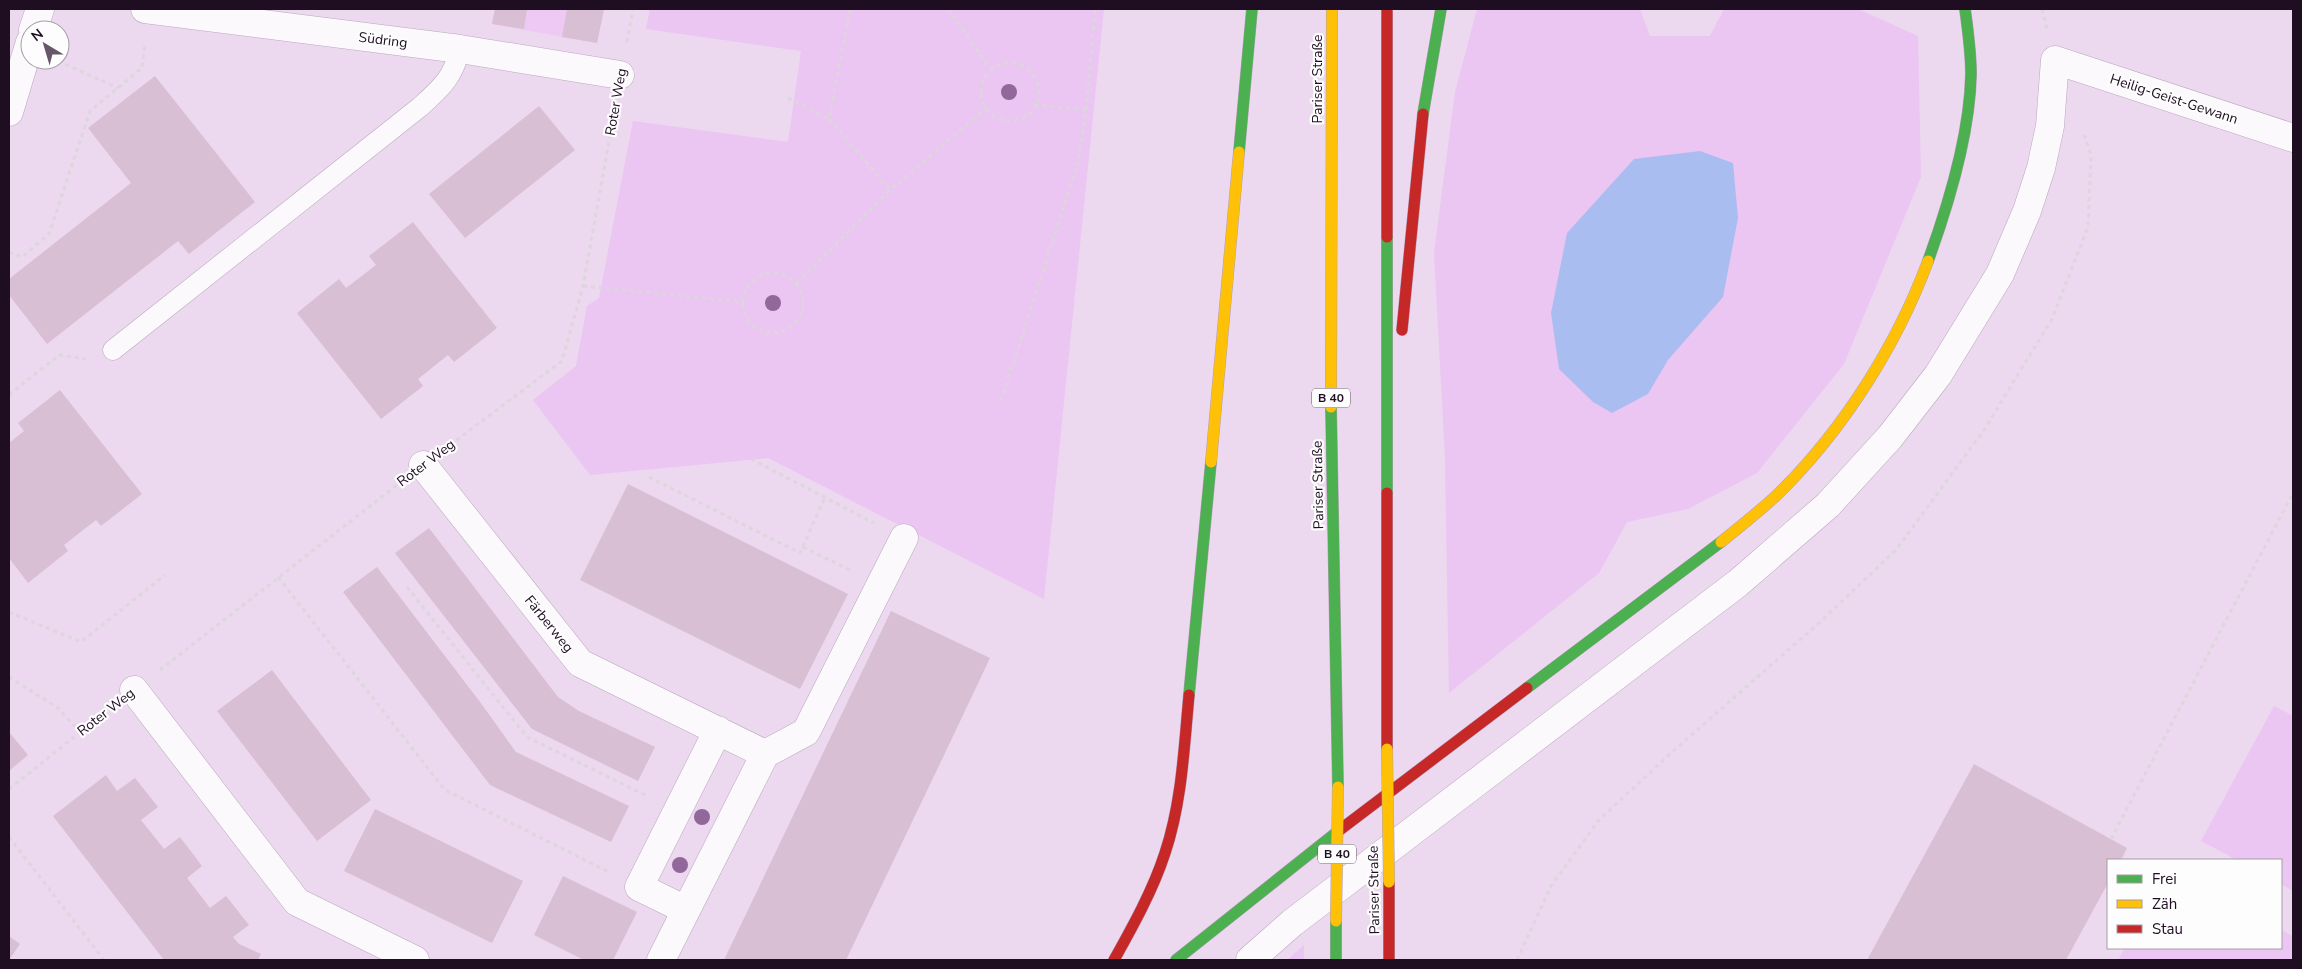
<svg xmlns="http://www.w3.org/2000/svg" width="2302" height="969" font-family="'Nunito Sans',sans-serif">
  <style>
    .built { fill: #edc9f4 }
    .green { fill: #ebc6f2 }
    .water { fill: #aabdf0 }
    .building { fill: #d9bfd4 }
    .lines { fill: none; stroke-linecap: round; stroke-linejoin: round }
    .lane-casing { stroke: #b9a8bc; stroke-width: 21 }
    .street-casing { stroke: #b9a8bc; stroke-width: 29 }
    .fast-casing { stroke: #b4a0b7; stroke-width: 12 }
    .slow-casing { stroke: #b4a0b7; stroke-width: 12 }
    .jam-casing { stroke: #b4a0b7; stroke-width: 12 }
    .path { stroke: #ddd6dd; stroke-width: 3; stroke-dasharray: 4 4; stroke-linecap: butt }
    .lane { stroke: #fcf9fd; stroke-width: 20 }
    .street { stroke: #fcf9fd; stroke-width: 28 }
    .fast { stroke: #4caf50; stroke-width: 11 }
    .slow { stroke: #ffc107; stroke-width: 11 }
    .jam { stroke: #c62828; stroke-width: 11 }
    .slow-bridge-casing { stroke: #b4a0b7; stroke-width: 12; stroke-linecap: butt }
    .slow-bridge { stroke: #ffc107; stroke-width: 11 }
    .tree { fill: #916899 }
    .labels { text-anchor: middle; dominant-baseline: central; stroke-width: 4.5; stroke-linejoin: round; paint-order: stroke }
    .shield { fill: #fdfdfd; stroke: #625664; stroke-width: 1 }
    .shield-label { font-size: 12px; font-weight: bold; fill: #1f0e22 }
    .street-label { font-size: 14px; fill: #1f0e22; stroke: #fdfdfd }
  </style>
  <rect width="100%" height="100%" fill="#ecd8ef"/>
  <!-- built -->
  <path class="built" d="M495 9H604L597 43 492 24Z"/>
  <!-- green -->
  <path class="green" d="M650 9H1104L1044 599 768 458 590 475 533 400 576 366 587 306 599 298 633 121 788 142 801 51 646 29Z
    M1477 9H1640L1650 36H1710L1724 9H1858L1918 36 1921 177 1844 364 1757 473 1688 509 1627 522 1599 573 1449 693 1445 458 1434 253 1455 92Z
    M2274 706 2293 716V891L2281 884V860H2237L2201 841Z
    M2281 930 2293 936V960H2118L2125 948H2281Z
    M1304 945V960H1287Z"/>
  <!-- water -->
  <path class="water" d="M1700 151 1733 163 1738 218 1723 297 1668 360 1648 394 1612 413 1593 402 1559 369 1551 313 1567 233 1634 159Z"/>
  <!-- building -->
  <path class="building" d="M495 9H527L524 29 492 24Z
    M567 9H604L597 43 562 37Z
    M155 76 255 202 189 254 178 241 47 344 9 295V279L131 183 88 128Z
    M539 106 575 150 465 238 429 194Z
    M413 222 497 328 454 362 448 355 418 379 423 386 381 419 297 313 339 279 346 288 376 265 369 256Z
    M60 390 142 494 101 526 96 520 64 545 68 551 28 583 9 558V443L24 431 18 423Z
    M628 484 848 594 800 689 580 580Z
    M429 528 558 697 579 711 655 747 638 781 532 729 395 553Z
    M377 567 480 702 516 752 629 806 611 842 490 785 343 592Z
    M891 611 990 658 946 751 846 960H724Z
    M272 670 371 800 317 841 217 711Z
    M9 732 28 755 9 771Z
    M1974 764 2127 848 2121 860H2108V883L2066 960H1867Z
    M106 775 117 791 135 778 158 807 141 820 164 849 180 837 202 866 187 878 210 908 226 896 249 925 233 937 239 944 261 954 258 960H164L53 816Z
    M375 809 523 881 492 943 344 871Z
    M563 876 637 912 613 960H584L534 935Z
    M9 936 20 944 9 960Z"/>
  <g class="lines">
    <!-- lane casing -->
    <g class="lane-casing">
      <path id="lane" d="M113 350 420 107C441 88 453 78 460 49"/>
    </g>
    <!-- street casing -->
    <g class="street-casing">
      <path id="street" d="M145 9 460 49 620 75
        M33 30 40 9
        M9 112 30 42
        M423 465 580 663 765 754
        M134 690 297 902 415 960
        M686 910 639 887 718 730
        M661 960 765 754 806 732 904 538
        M1250 960 1292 923 1738 583 1828 505 1890 437 1938 375 2000 274 2027 211 2041 168 2050 126 2055 60 2293 138"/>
    </g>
    <!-- fast casing -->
    <g class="fast-casing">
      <path id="fast" d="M1423 114 1441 9
        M1239 152 1252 9
        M1387 237V493
        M1928 261C1948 206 1970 133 1971 74 1971 52 1968 31 1965 9
        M1331 407 1338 787
        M1527 688 1721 542
        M1189 695 1211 462
        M1336 921V960
        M1176 960 1337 832"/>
    </g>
    <!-- slow casing -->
    <g class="slow-casing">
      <path id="slow" d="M1331 407 1332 9
        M1211 462 1239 152
        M1721 542C1741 526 1761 510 1779 493 1843 430 1897 345 1928 261"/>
    </g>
    <!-- jam casing -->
    <g class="jam-casing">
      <path id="jam" d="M1387 9V237
        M1402 330 1423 114
        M1387 493V749
        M1337 832 1527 688
        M1389 882V960
        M1114 960C1133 926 1153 890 1165 853 1182 802 1184 748 1189 695"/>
    </g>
    <!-- path -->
    <path class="path" d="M850 9 829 119 890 190
      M948 9 991 69
      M2042 9 2047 29
      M627 42 633 9
      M58 61 118 88
      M981 92a29 29 0 1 1 58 0a29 29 0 1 1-58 0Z
      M788 98 829 119
      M1035 105 1086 110
      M9 252 22 257 49 234 90 111 142 68 145 43
      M743 303a30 30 0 1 1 60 0a30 30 0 1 1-60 0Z
      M796 284 890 190 986 109
      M583 286 742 302
      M9 395 59 355 86 359
      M1001 401 1078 162 1086 110 1095 9
      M450 445 562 361 583 286 615 108
      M751 459 874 523
      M649 477 800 553 825 497
      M803 547 850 570
      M278 577 445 790 609 872
      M407 587 527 737 647 796
      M9 612 81 642 165 575
      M160 670 397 485
      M9 677 58 708 80 732
      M9 789 107 711
      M9 837 104 960
      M2111 839 2293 493
      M1517 960 1551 886 1599 820 1670 754 1820 622 1896 550 1984 430 2052 319 2088 227 2091 155 2084 134"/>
    <!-- lane -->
    <use href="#lane" class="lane"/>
    <!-- street -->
    <use href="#street" class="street"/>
    <!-- fast -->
    <use href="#fast" class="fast"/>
    <!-- slow -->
    <use href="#slow" class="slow"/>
    <!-- jam -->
    <use href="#jam" class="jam"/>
    <!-- slow-bridge casing -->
    <g class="slow-bridge-casing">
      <path id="slow-bridge" d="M1387 749 1389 882
        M1336 921 1338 787"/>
    </g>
    <!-- slow-bridge -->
    <use href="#slow-bridge" class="slow-bridge"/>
  </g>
  <!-- trees -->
  <g class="tree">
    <circle cx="1009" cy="92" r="8"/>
    <circle cx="773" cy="303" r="8"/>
    <circle cx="702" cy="817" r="8"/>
    <circle cx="680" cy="865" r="8"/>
  </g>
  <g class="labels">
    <!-- shield labels -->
    <g class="shield">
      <rect x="1312" y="388.5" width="38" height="19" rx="4"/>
      <rect x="1318" y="844.5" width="38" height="19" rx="4"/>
    </g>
    <g class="shield-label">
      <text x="1331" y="398">B 40</text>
      <text x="1337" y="854">B 40</text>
    </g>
    <!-- street labels -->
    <g class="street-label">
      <text transform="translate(383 40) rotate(7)">Südring</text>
      <text transform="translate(1317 79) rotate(-90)">Pariser Straße</text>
      <text transform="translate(2174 99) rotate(18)">Heilig-Geist-Gewann</text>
      <text transform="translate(616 102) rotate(-80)">Roter Weg</text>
      <text transform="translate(426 463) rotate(-37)">Roter Weg</text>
      <text transform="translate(1318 485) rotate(-91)">Pariser Straße</text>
      <text transform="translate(549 624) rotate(51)">Färberweg</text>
      <text transform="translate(106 712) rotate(-38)">Roter Weg</text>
      <text transform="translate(1374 890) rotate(-91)">Pariser Straße</text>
    </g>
  </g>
  <!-- border -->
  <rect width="2302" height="969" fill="none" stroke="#1f0e22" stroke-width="20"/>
  <!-- legend -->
  <rect x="2107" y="859" width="175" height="90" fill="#fdfdfd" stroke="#a49da5"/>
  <rect x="2117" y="875" width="25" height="8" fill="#4caf50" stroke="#a49da5"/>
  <text x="2152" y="884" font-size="15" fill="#1f0e22">Frei</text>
  <rect x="2117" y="900" width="25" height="8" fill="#ffc107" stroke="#a49da5"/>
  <text x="2152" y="909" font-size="15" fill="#1f0e22">Zäh</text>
  <rect x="2117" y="925" width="25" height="8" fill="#c62828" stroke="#a49da5"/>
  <text x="2152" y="934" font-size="15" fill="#1f0e22">Stau</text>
  <!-- north arrow -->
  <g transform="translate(45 45) rotate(322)"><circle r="24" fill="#fdfdfd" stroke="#a49da5"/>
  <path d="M0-4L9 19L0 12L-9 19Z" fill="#67556a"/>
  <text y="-8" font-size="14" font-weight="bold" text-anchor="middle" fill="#1f0e22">N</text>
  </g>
</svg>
